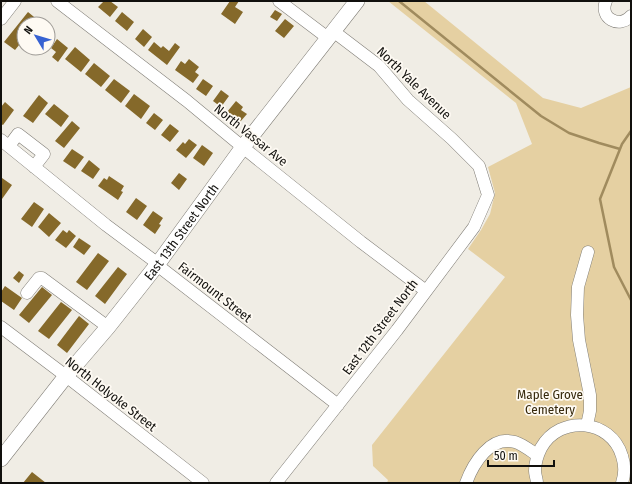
<svg xmlns="http://www.w3.org/2000/svg" width="632" height="484" font-family="'Fira Sans Condensed',sans-serif">
  <style>
    .green { fill: #e5d0a2 }
    .lines { fill: none; stroke-linecap: round; stroke-linejoin: round }
    .stream { stroke: #a08b5e; stroke-width: 2.5 }
    .building { fill: #85692a }
    .minor-casing { stroke: #817e77; stroke-width: 13 }
    .major-casing { stroke: #817e77; stroke-width: 16 }
    .minor { stroke: #fff; stroke-width: 12 }
    .major { stroke: #fff; stroke-width: 15 }
    .labels { text-anchor: middle; dominant-baseline: central; stroke-width: 3.5; stroke-linejoin: round; paint-order: stroke }
    .street-label { font-size: 13px; fill: #11100d; stroke: #fefaf3 }
    .park-label { font-size: 13px; fill: #36290c; stroke: #fefaf3 }
  </style>
  <rect width="100%" height="100%" fill="#f0ede5"/>
  <!-- green -->
  <path class="green" d="M388 1H424L543 98 581 108 631 87V483H387L388 480 373 466 372 445 505 277 468 249 481 230 490 214 495 193 488 167 532 144 516 103Z"/>
  <g class="lines">
    <!-- stream -->
    <path class="stream" d="M399 1 541 116 569 133 599 143 620 149
      M631 131 622 144 600 199 614 267 631 300"/>
  </g>
  <!-- building -->
  <path class="building" d="M104 1H110L118 7 110 17 98 7Z
    M230 1H239L235 7 243 12 235 24 221 14Z
    M275 10 282 14 277 21 270 17Z
    M28 12 39 21 36 24H24V39L15 50 4 42Z
    M122 12 134 22 127 31 115 21Z
    M285 19 294 26 284 38 275 31Z
    M143 29 152 37 144 47 135 39Z
    M57 39 68 48 58 62 52 57 56 52 51 48Z
    M154 42 161 48 163 46 169 51 175 43 180 47 167 65 148 50Z
    M75 47 90 60 81 72 65 59Z
    M189 59 199 67 195 72 199 75 193 83 175 70 181 61 185 64Z
    M94 63 110 76 101 87 85 74Z
    M114 79 130 91 121 103 105 90Z
    M203 79 213 86 206 96 196 89Z
    M221 90 229 96 221 107 213 101Z
    M134 94 150 106 141 119 125 106Z
    M39 95 48 103 33 123 23 116Z
    M236 101 243 107 241 110 247 114 240 122 227 112Z
    M5 102 14 110 3 125 1 124V107Z
    M54 104 69 116 61 127 45 114Z
    M154 113 163 120 155 130 146 123Z
    M72 121 80 128 64 148 55 141Z
    M170 124 179 131 170 142 161 135Z
    M189 139 197 145 186 158 176 150 183 142 185 144Z
    M202 145 213 153 204 166 193 158Z
    M72 149 84 157 75 169 63 161Z
    M89 160 100 169 93 179 81 171Z
    M179 173 187 179 179 190 171 183Z
    M109 176 124 186 121 191 123 192 118 200 98 186 104 178 107 180Z
    M2 178 12 185 2 199 1 198V179Z
    M136 198 147 206 137 220 126 212Z
    M34 202 44 209 32 227 21 219Z
    M153 211 163 218 159 224 161 225 155 234 143 225Z
    M49 213 61 223 49 237 38 227Z
    M63 230 67 233 69 230 76 236 66 248 55 240Z
    M79 238 91 246 84 255 73 247Z
    M98 253 109 261 87 290 76 282Z
    M118 267 127 274 105 304 95 296Z
    M19 271 24 275 19 283 13 278Z
    M5 286 22 298 14 310 1 301V292Z
    M42 287 52 295 29 323 19 315Z
    M61 302 72 310 49 339 38 331Z
    M79 316 89 324 67 353 57 345Z
    M32 472 46 483H23Z"/>
  <g class="lines">
    <!-- minor casing -->
    <g class="minor-casing">
      <path id="minor" d="M57 1 187 101 245 149 361 242 426 291
        M279 1 328 38
        M606 1C599 18 619 29 631 16
        M1 19 15 1
        M1 140 106 225 153 260 157 265 338 405
        M9 146 18 134 44 154 34 167
        M27 293 39 278H42L108 327
        M1 327 66 376 203 483
        M587 425 590 411V395L579 340 577 315 578 287 588 252
        M276 483 397 330 474 227 488 195 479 166 452 139 408 100 379 66 333 31
        M466 483C473 464 490 435 515 442 522 444 531 451 537 455
        M537 483C537 479 535 475 535 471 535 463 538 454 541 448 560 414 611 419 622 456 625 465 625 474 622 483"/>
    </g>
    <!-- major casing -->
    <g class="major-casing">
      <g id="major">
        <path id="s1" d="M1 459 66 376 108 327 157 265 243 147 357 1"/>
      </g>
    </g>
    <!-- minor -->
    <use href="#minor" class="minor"/>
    <!-- major -->
    <use href="#major" class="major"/>
  </g>
  <g class="labels">
    <!-- street labels -->
    <g class="street-label">
      <text transform="translate(414 83) rotate(44)">North Yale Avenue</text>
      <text transform="translate(251 135) rotate(39)">North Vassar Ave</text>
      <text stroke="none"><textPath href="#s1" startOffset="290">East 13th Street North</textPath></text>
      <text transform="translate(215 292) rotate(38)">Fairmount Street</text>
      <text transform="translate(380 327) rotate(-53)">East 12th Street North</text>
      <text transform="translate(111 394) rotate(38)">North Holyoke Street</text>
    </g>
    <!-- park labels -->
    <g class="park-label">
      <text x="550" y="394">Maple Grove<tspan x="550" dy="15">Cemetery</tspan></text>
    </g>
  </g>
  <!-- border -->
  <rect width="632" height="484" fill="none" stroke="#11100d" stroke-width="4"/>
  <!-- north arrow -->
  <g transform="translate(36 36) rotate(308)"><circle r="19" fill="#fefaf3" stroke="#9f9c97"/>
  <path d="M0-3L7 15L0 10L-7 15Z" fill="#3762d2"/>
  <text y="-6" font-size="11" font-weight="bold" text-anchor="middle" fill="#11100d">N</text>
  </g>
  <!-- scale -->
  <path d="M488 460v6h66v-6" fill="none" stroke="#11100d" stroke-width="2"/>
  <text x="494" y="460" font-size="12" fill="#11100d" stroke="#fefaf3" stroke-width="3" paint-order="stroke">50 m</text>
</svg>
